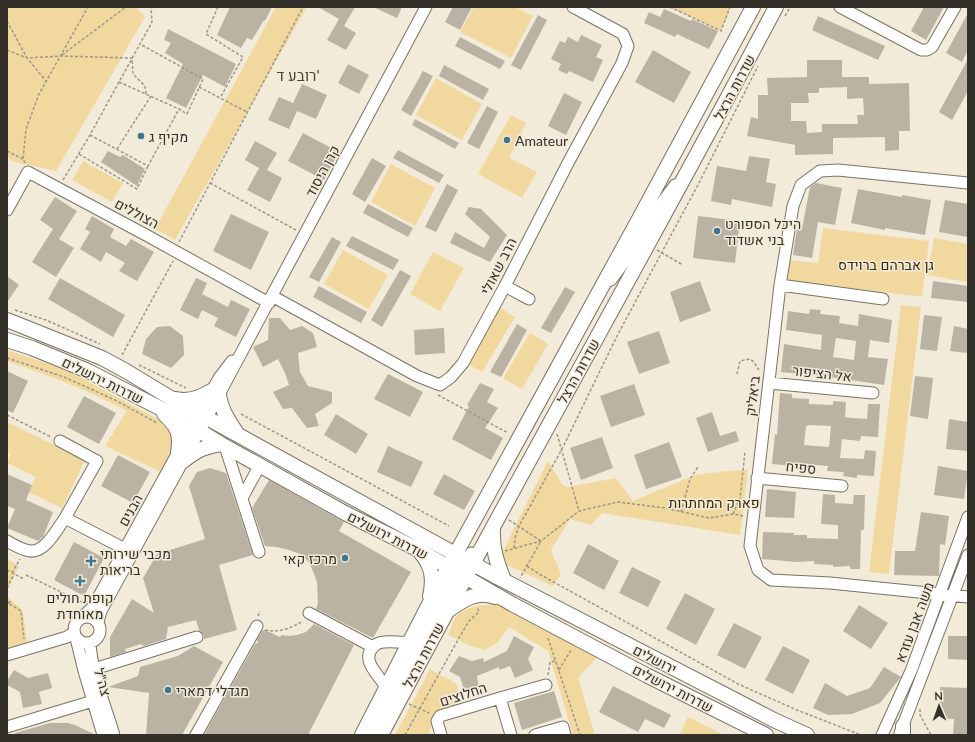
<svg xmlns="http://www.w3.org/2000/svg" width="975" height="742" font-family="Lato,Heebo,sans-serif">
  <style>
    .green { fill: #f1d89f }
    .building { fill: #bab3a3; fill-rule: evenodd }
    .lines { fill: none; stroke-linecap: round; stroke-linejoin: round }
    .minor-casing { stroke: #797363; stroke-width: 13 }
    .major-casing { stroke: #797363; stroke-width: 16 }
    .path { stroke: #9b968a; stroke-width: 1.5; stroke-dasharray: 3 2; stroke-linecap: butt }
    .minor { stroke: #fff; stroke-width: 11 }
    .major { stroke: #fff; stroke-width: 14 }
    .poi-dot { fill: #3c778f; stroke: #f3ebda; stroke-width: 1.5 }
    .labels { text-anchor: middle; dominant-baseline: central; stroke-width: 3; stroke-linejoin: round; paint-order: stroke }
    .street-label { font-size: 14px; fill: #33302a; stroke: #f3ebda }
    .poi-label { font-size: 14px; fill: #33302a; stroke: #f3ebda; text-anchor: start }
    .park-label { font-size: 14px; fill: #362a0c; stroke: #f3ebda }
    .neighbourhood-label { font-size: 15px; fill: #494335; stroke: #f3ebda }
  </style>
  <rect width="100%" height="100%" fill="#f3ebda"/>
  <!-- green -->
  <path class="green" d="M7 7H136L145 17 56 171 14 162 7 157Z
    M276 7H307L175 240 155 229Z
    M474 7H515L533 16 511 58 460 32Z
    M670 7H731L721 31Z
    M436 78 482 104 462 140 416 115Z
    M511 115 526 123 509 158 537 172 522 198 478 174Z
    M83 161 123 183 112 202 72 180Z
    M391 164 435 188 415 226 371 202Z
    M823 228 929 241 922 297 785 280 787 260 818 263Z
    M934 238 968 244V282L927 275Z
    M343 250 388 275 369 309 324 284Z
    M433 252 464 268 440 311 410 294Z
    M901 305 921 307 889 574 869 572Z
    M499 307 515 317 482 372 466 363Z
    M530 333 548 344 522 389 503 378Z
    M7 350 69 371 170 426 175 449 163 473 105 446 126 412 130 413C91 391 50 376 7 361Z
    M7 422 85 460 62 508 28 492 36 477 7 463 11 454 7 452Z
    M548 461 562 484 567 487 616 478 633 501 695 475 727 471 748 470 740 535 602 513 591 525 570 519 551 550 561 574 553 586 498 561Z
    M7 559 19 566 7 591Z
    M7 596 23 611 27 642 7 648Z
    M505 604 597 657 578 678 595 735H573L548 651 509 627 497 643 485 650 471 646 448 635C451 630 452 621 456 617 466 604 490 605 505 604Z
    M430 669 457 684 459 703C439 714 434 712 429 735H395Z
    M688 717 724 735H679Z"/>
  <!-- building -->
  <path class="building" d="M230 7H272L265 21 264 20 252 40 247 38 241 48 217 35Z
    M318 7H355L344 26 356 33 346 50 327 40 339 19Z
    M373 7H402L397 18Z
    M453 7H472L460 30 445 22Z
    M924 7H944L926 40 911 31Z
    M664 9 691 21 692 19 718 31 709 49 677 34 675 37 644 23 649 12 660 17Z
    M968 13V50L962 62 946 53Z
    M538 15 547 20 521 70 511 65Z
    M818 16 885 46 878 60 812 30Z
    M168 29 236 64 225 87 203 75 186 108 166 98 183 64 165 53 171 43 164 40Z
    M581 35 602 45 596 57 603 60 593 82 569 71 567 74 558 70 561 64 551 59 560 41 565 43 568 37 578 42Z
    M460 37 505 61 500 69 455 46Z
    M653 50 691 72 674 103 635 82Z
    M968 59V91L952 120 939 112Z
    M807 60H842V77H869V84L909 83 910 131H899V150L885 151V137L833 138V154L795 155V145L747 136 751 117 758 119V95H768L767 78 807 77ZM847 87V99L863 98 864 115H857L858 124H822V132L807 133 806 121H791V103H809L808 93H819V88Z
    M348 64 369 75 359 94 338 83Z
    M444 65 489 89 483 100 439 76Z
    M423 71 433 76 411 116 401 110Z
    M302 84 327 95 316 119 297 111 289 129 268 120 279 97 293 103Z
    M564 93 582 102 566 135 548 126Z
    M487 106 498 112 479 149 467 143Z
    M415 119 459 143 455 149 412 125Z
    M303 133 339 152 324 180 288 161Z
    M255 141 277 153 267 170 282 178 270 202 247 190 259 168 245 160Z
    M398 150 444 175 439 183 393 158Z
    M108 151 120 157 123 155 145 169 137 186 101 162Z
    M749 156 770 159 766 182 776 184 772 207 732 199 731 205 711 201 717 166 746 171Z
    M372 158 386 166 365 202 352 194Z
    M816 183 842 188 835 225 818 222 812 258 793 255 797 228 802 229 810 187Z
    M447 184 458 190 436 232 425 227Z
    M858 189 902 197V195L931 200 925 235 885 228V230L851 223Z
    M55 197 77 211 59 239 74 248 56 277 32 262 53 229 40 220Z
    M945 200 968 204V237L939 232Z
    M368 204 413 228 408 237 363 213Z
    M469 207 481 209 507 235 490 262 450 243 455 232 484 248 490 237 465 214Z
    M231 214 269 232 251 270 213 251Z
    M92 216 114 229 110 237 126 246 131 239 154 252 137 281 119 271 125 263 106 252 101 262 80 249 90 232 85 229Z
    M698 216 740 221 735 263 693 258Z
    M352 236 399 260 393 270 346 246Z
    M332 237 341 242 319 282 309 277Z
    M400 270 411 276 382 327 371 320Z
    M7 276 19 285 7 302Z
    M60 278 125 315 113 337 48 299Z
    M196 278 207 283 202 294 228 307 231 300 250 309 236 337 214 326 218 318 202 310 198 319 180 310Z
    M700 281 711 311 680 322 670 292Z
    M933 281 968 286V302L931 298Z
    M319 286 367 312 361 323 313 297Z
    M565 287 575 292 551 333 541 328Z
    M810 309 821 310 820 314 840 316 839 323 858 326 859 314 892 320 889 343 870 340 868 357 888 359 884 385 830 377 781 372 784 344 821 350 822 335 786 330 788 311 809 314ZM836 338 856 341 854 360 833 357Z
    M924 315 942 317 937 351 920 349Z
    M269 318H280L290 330 302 326 313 333 317 347 298 353 300 372 308 386 332 392V403L315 414 319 426 307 428 292 408 283 409 273 392 289 385 285 373 278 359 263 367 253 347 268 340Z
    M517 324 527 330 501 377 490 372Z
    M170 326 183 336 184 355 171 368 142 354 146 339 157 327Z
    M954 326 968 329V353L950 351Z
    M444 328 445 353 415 355 414 330Z
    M659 331 670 363 639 374 627 342Z
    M7 371 28 381 13 413 7 410Z
    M388 374 423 392 410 417 374 399Z
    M915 376 933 378 928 419 910 416Z
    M480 383 494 389 487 402 498 408 485 428 503 438 491 460 452 439 469 406 467 405Z
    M634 384 645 415 611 427 600 396Z
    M780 393 792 394V398L809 399V404L833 405V401L846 402 845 417 852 418 867 419 868 404H880L878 437 861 436 860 441 842 439 840 458 864 459 865 450 876 451 874 476 857 475V478L843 476 844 472 827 471 828 466 802 464V467L772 464 775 434 777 435ZM808 425 831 426 829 447 804 445 806 426H808Z
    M84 396 116 413 99 444 67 427Z
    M712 412 720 436 736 431 739 441 708 452 696 418Z
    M336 414 368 434 356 454 324 435Z
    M949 419 968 422V451L946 449Z
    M602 437 613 468 581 480 570 448Z
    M669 442 682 477 646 489 634 455Z
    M388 446 423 462 411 487 377 472Z
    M118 455 150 472 133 503 101 486Z
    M938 466 968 471 964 499 934 495Z
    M210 468 226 473 253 555 219 565 237 630 204 639V635L199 630 196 620 168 627 166 639 144 646 141 644 125 649 126 652 110 657V637L132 599 154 613 143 578 157 554 205 539 189 486 197 472Z
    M7 474 32 485 26 500 53 512 43 537 38 541 7 528 15 509 7 506Z
    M444 474 475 491 464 510 433 494Z
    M269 480 344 522 339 531 411 572 373 638 316 609 318 603 317 582 313 571 308 561 300 554 289 550 276 547 265 546 252 508Z
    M767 489 796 492 794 518 765 517Z
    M823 494 835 495V503L853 504 854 495H865L864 530H861L860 569H850V566L833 567V565L814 564V561L797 562 762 559 763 532 794 533V535H807V538L838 539V525L821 524Z
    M921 512 949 516 945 545 940 544 939 576 894 575 895 551H915Z
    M74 542 104 558 84 596 54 580Z
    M588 544 619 561 604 590 573 573Z
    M632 567 661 581 648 607 619 593Z
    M685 593 715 609 696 645 666 629Z
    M859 605 888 623 871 649 843 631Z
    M734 623 762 637 745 669 717 655Z
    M314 624 354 645 308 735H204L255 644 258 643 257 640 262 631 265 630 280 637 282 635 289 636 297 635 306 632Z
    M514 636 534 647 528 659 533 670 515 678 510 666 499 670V667L477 676 479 689 465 693 460 677 449 671 459 656 472 661 483 658 484 662 507 651Z
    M948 636H968V660L948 659Z
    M194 646 223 662 182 735H146L149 693 108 687 138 676 140 667 178 656Z
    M783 646 810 660 793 694 765 680Z
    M884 667 901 677 880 703 852 714 828 715 813 708 825 683 847 696 870 688Z
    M14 670 28 678 48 673 52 688 39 692 42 704 23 708 20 692 7 685V681Z
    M613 686 671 715 664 728 645 719 638 732 599 712Z
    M940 687 968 688 967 722H968V735H953L954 719 938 718Z
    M554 691 562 717 522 730 514 703Z
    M50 723H68L75 725 96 735H15V733Z"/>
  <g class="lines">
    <!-- minor casing -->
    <g class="minor-casing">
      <path id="minor" d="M840 7 921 50H927L932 47 955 7
        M968 183 838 170 820 171 801 185 793 206 780 285 750 546 758 570 771 580 830 583 968 597
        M7 210 28 172 146 235 269 303
        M611 280 634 249 657 209 675 185
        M780 285 883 299
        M505 286 529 299
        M272 296 417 376 440 385 451 377 463 363 505 286 568 163 622 63 628 46 623 34 573 7
        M769 383 873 393
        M60 441 97 461 65 518
        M225 446 259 552
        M757 478 842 486
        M242 498 260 465
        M7 541C14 545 22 550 30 551 45 553 57 529 65 518L125 549
        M309 613 373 647
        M74 630a13 13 0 1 1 26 0a13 13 0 1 1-26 0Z
        M81 618 93 607 219 378 232 361
        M98 622 101 611 207 417 426 7
        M76 638 84 671 103 735
        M90 643C92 674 105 705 114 735
        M7 655 67 637 74 632
        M94 669 197 637
        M386 688C380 675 360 661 373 647 376 644 380 642 384 642 393 641 401 643 409 642
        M500 698 546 685
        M7 727 93 701
        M900 733 968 555
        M196 735 257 626
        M371 735 457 572 471 553
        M441 735 437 721 440 716 500 698 511 735
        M535 735 563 727 565 735
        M882 735 911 671 968 517"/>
    </g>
    <!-- major casing -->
    <g class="major-casing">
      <path id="major" d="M7 320 102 358 126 371 169 397 497 577 776 721 807 735
        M7 340 32 348 88 371 177 417 221 444 345 513 417 549 512 604 646 675 766 735
        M219 395C221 410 228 419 236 432
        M176 399C189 402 200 398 211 391
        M164 414C178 427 181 434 178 453
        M183 461C198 450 203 447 221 444
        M493 529C492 548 497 563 504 580
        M420 552C432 565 434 579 430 596
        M449 610C463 600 477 590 495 597
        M362 735 443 577 640 217 753 7
        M381 735C510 491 647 251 776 7
        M903 735V726"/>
    </g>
    <!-- path -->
    <path class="path" d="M218 7 206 34 243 57 220 98
      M670 7 721 31 730 7
      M785 16 790 7
      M7 21 27 58 61 56 132 58 133 74 145 86 146 94
      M7 50 27 58 46 81
      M62 55 126 7
      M119 82 179 109
      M199 87 247 112
      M90 135 148 166 179 109 187 114 203 79 140 44
      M117 149 151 96
      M7 151 23 159
      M79 154 137 189 148 166
      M25 163 23 159 26 129 39 94 88 7
      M63 180 90 135 152 22 151 7
      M210 183 296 230
      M179 242 303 7
      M657 250 683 265
      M15 310 46 320 100 344
      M122 355 173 261
      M7 358 64 377 115 400 157 423
      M139 365 186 388
      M737 374 740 361 750 359 754 362 760 372
      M438 395 508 433
      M241 414 449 526
      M7 415 51 437
      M557 434 579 511
      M681 512 690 479 698 467
      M733 514 740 498 745 452
      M509 520 541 541 520 578
      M514 548 515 538 519 526 562 449 617 336 700 181 758 66
      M505 551 541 541 579 511 618 502 665 508 709 518 733 514 743 516
      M527 566 541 575 738 684 797 710 861 735
      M7 570 24 579
      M12 573 20 559
      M26 575 84 603
      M7 588 14 574
      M7 600 8 603 21 611 24 639
      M8 603 12 601
      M258 616 260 611
      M265 630C280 633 291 628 303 621
      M548 638 580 735
      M559 670 571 650
      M548 675 550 662 555 661
      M409 704 429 713
      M920 709V715L931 735
      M405 735 459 638 469 621 479 612 477 607"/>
    <!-- minor -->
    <use href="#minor" class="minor"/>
    <!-- major -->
    <use href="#major" class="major"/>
  </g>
  <!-- markers -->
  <g class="poi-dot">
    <circle cx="141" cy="136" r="4"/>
    <circle cx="507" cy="140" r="4"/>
    <circle cx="717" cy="231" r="4"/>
    <circle cx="345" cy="558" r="4"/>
    <path d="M89 555h4v4h4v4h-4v4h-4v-4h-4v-4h4z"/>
    <path d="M78 575h4v4h4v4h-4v4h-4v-4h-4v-4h4z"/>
    <circle cx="168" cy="690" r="4"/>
  </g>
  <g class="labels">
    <!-- street labels -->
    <g class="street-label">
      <text transform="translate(734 87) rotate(-62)">שדרות הרצל</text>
      <text transform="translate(322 171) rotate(-62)">קרן היסוד</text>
      <text transform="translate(137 213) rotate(28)">הצוללים</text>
      <text transform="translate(498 266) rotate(-63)">הרב שאולי</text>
      <text transform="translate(578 371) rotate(-61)">שדרות הרצל</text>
      <text transform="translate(822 373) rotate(6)">אל הציפור</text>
      <text transform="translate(103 380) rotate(26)">שדרות ירושלים</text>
      <text transform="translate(752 396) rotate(-83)">ביאליק</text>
      <text transform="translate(801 467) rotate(6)">ספיח</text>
      <text transform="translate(130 510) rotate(-61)">הבנים</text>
      <text transform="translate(388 535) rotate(27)">שדרות ירושלים</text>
      <text transform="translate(914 622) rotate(-69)">משה אבן עזרא</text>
      <text transform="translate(423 655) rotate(-62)">שדרות הרצל</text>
      <text transform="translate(655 659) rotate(27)">ירושלים</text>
      <text transform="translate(103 682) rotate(74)">צה"ל</text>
      <text transform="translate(673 688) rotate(27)">שדרות ירושלים</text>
      <text transform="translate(463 694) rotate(-18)">החלוצים</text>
    </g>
    <!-- poi labels -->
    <g class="poi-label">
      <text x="149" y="136">מקיף ג</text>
      <text x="515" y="140">Amateur</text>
      <text x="725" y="223">היכל הספורט<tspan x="725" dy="16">בני אשדוד</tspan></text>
      <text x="100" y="553">מכבי שירותי<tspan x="100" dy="16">בריאות</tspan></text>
      <text x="337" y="558" text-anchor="end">מרכז קאי</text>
      <text x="80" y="597" text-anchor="middle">קופת חולים<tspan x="80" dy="16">מאוחדת</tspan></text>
      <text x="176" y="690">מגדלי דמארי</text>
    </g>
    <!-- park labels -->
    <g class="park-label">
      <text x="886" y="264">גן אברהם ברוידס</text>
      <text x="714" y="502">פארק המחתרות</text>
    </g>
    <!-- neighbourhood labels -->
    <g class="neighbourhood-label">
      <text x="298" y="75">רובע ד'</text>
    </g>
  </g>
  <!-- border -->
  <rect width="975" height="742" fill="none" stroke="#33302a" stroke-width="16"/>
  <!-- north arrow -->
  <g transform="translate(939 706) rotate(358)" stroke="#f3ebda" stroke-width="3" paint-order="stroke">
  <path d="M0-3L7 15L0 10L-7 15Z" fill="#33302a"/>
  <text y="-6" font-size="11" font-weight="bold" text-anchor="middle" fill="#33302a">N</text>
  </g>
</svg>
